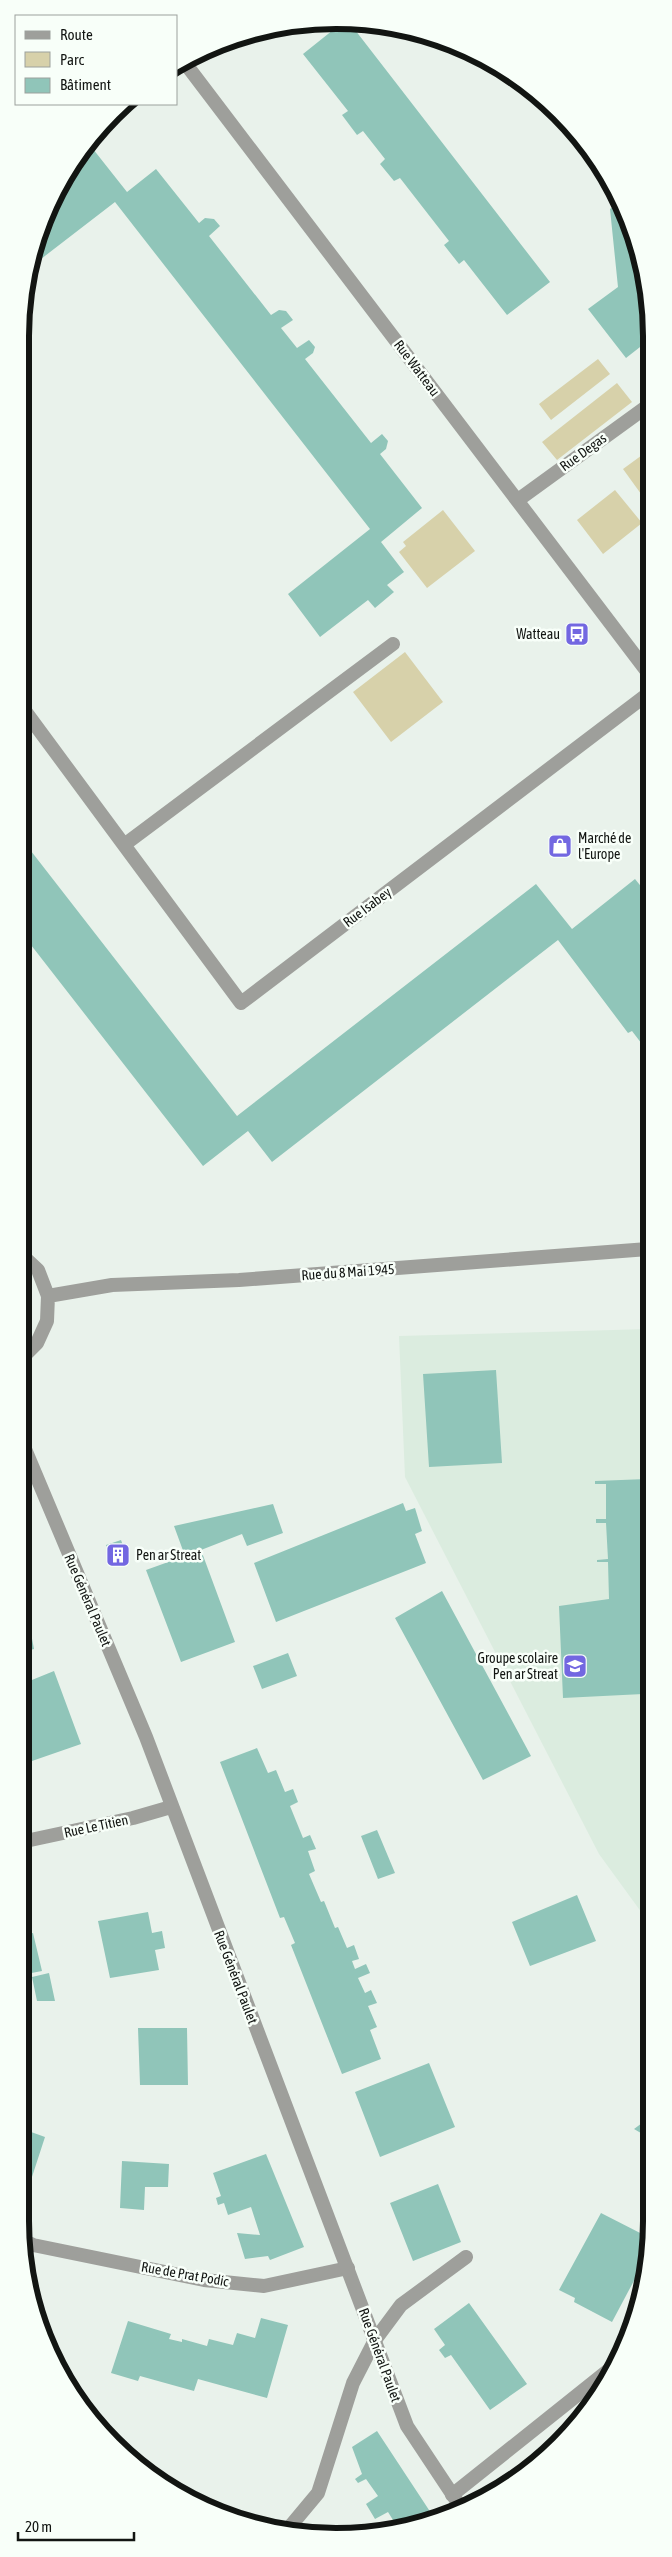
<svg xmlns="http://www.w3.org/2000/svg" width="672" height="2557" font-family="'Asap Condensed',sans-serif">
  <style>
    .built { fill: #dbecdf }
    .green { fill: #d7d1aa }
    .building { fill: #90c5b9 }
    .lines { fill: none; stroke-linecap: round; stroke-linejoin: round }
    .service { stroke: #9e9f9b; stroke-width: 14 }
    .minor { stroke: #9e9f9b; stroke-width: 14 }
    .tertiary { stroke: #9e9f9b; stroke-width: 14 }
    .labels { text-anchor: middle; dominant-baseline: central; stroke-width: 5; stroke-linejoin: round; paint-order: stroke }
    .street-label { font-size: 14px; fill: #121512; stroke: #f8fff9 }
    .poi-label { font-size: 14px; fill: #121512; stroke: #f8fff9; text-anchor: end }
    .rim { fill: none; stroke: #121512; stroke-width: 6 }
  </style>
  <rect width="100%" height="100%" fill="#e9f2eb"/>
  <!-- built -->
  <path class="built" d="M648 1329 647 1920 599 1854 405 1477 399 1336Z"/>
  <!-- green -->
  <path class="green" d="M598 359 610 374 551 420 539 404Z
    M617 383 632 402 557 460 542 442Z
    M649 450V505L623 469Z
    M615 490 642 523 603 554 577 520Z
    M443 510 475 551 427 588 399 552 406 546 403 542Z
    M405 652 443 702 391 742 353 692Z"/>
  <!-- building -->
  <path class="building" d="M330 26H352L550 282 507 315 464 260 459 264 444 245 449 241 400 178 394 181 380 164 385 159 363 131 357 135 342 115 348 111 303 54 333 30Z
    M93 149 127 192 156 169 199 223 205 218 214 219 220 226 209 236 271 315 279 310 286 311 293 320 281 328 297 348 309 340 315 347 313 353 305 359 371 443 382 434 388 441 386 449 380 454 422 508 381 542 404 572 387 585 394 592 375 608 368 600 320 637 288 594 370 529 115 202 28 269 71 167Z
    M621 201 649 295V340L626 358 588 309 618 287 610 209Z
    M24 842 237 1116 536 884 572 929 635 879 648 895V1052L632 1031 628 1033 558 940 272 1162 248 1131 203 1166 24 936Z
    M496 1370 502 1463 429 1467 423 1374Z
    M647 1479 646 1701H644L643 1694 563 1698 559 1606 609 1599 608 1562H597V1560L608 1559 606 1523H596V1519H606V1484H595V1481Z
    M403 1503 406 1511 415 1508 422 1531 415 1534 426 1563 276 1622 254 1563Z
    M273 1504 283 1533 247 1546 242 1534 201 1550 235 1642 181 1662 146 1570 185 1556 174 1526Z
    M121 1540 128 1559 114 1565 106 1545Z
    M442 1591 531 1756 483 1780 395 1618Z
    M22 1613 28 1618 34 1649 22 1652Z
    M288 1653 297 1676 262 1689 253 1666Z
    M54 1671 81 1744 32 1761 25 1744 21 1745 22 1684Z
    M257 1748 268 1773 276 1770 285 1792 293 1789 298 1802 290 1806 303 1838 310 1835 316 1849 308 1851 315 1871 309 1874 321 1902 324 1901 335 1928 338 1927 347 1948 354 1945 359 1959 352 1961 355 1969 366 1964 370 1973 358 1978 365 1993 371 1990 377 2003 368 2006 377 2027 370 2030 381 2059 342 2074 291 1945 295 1943 284 1917 280 1918 220 1762Z
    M377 1830 395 1873 378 1879 361 1836Z
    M577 1895 596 1941 530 1966 512 1922Z
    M148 1912 152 1933 162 1931 165 1948 155 1950 159 1970 110 1978 98 1921Z
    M33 1933 42 1971 21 1975V1935Z
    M49 1973 55 2001H37L32 1977Z
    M138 2028H187L188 2085H140Z
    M429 2063 455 2127 380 2157 355 2092Z
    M646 2120V2136L634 2129Z
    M20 2128 45 2137 30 2183 20 2180Z
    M266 2154 304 2247 270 2260 268 2256 245 2259 237 2233 260 2235 251 2207 228 2215 224 2203 218 2205 216 2198 221 2196 213 2173Z
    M122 2161 169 2164 168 2187H145L144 2210 120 2208Z
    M438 2184 461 2242 413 2261 390 2203Z
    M601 2213 646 2236V2258L612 2322 574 2302 575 2298 559 2290Z
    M469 2303 527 2384 490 2410 451 2355 445 2358 439 2350 445 2345 434 2329Z
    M261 2318 288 2325 267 2398 198 2379 194 2391 140 2376 138 2381 111 2373 128 2321 171 2334 169 2339 182 2342V2339L207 2346 209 2339 233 2345 237 2333 255 2338Z
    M96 2425 112 2433 110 2438 99 2430Z
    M377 2431 429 2510 434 2518 418 2526 398 2528 388 2512 375 2519 366 2504 378 2496 366 2479 358 2483 355 2479 362 2474 352 2447Z"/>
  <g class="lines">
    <!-- service -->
    <path class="service" d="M288 2529 318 2493 353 2383 375 2340 401 2305 466 2257"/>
    <!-- minor -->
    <path class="minor" d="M185 63 649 674
      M518 500 649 405
      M25 711 124 845 393 644
      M124 845 241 1003 649 693
      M21 1842 133 1818 171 1807
      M24 2241 33 2245 204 2280 264 2286 348 2268
      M452 2495 615 2365"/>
    <!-- tertiary -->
    <path class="tertiary" d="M48 1296 112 1285 239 1280 648 1249
      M23 1357 37 1343 47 1321 48 1296 38 1270 23 1256
      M22 1442 146 1737 407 2426 460 2506"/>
  </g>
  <!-- icons -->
  <defs>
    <g id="bus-square" transform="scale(1.25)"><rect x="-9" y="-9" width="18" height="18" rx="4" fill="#7367e1" stroke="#f8fff9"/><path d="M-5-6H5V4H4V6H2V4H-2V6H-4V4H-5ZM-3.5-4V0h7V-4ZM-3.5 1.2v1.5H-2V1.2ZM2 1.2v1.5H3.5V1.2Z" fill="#fff"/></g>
    <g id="shop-square" transform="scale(1.25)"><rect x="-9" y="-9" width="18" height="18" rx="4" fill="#7367e1" stroke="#f8fff9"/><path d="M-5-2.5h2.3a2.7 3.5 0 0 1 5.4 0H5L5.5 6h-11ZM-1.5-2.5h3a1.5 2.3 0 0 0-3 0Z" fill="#fff"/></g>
    <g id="building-square" transform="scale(1.25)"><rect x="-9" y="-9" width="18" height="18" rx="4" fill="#7367e1" stroke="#f8fff9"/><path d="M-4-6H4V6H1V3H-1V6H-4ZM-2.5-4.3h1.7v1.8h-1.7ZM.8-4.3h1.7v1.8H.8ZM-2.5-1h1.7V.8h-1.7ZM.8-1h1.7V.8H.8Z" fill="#fff"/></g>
    <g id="school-square" transform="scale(1.25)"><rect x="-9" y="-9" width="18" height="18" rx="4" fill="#7367e1" stroke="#f8fff9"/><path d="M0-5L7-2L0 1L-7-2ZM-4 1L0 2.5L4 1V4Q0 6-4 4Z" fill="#fff"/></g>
  </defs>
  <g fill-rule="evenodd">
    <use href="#bus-square" x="577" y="634"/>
    <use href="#shop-square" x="560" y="846"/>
    <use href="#building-square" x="118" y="1555"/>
    <use href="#school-square" x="575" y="1666"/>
  </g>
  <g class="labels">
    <!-- street labels -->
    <g class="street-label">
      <text transform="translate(417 368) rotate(53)">Rue Watteau</text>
      <text transform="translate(583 452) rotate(-36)">Rue Degas</text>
      <text transform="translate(367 907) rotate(-37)">Rue Isabey</text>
      <text transform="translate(348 1272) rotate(-4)">Rue du 8 Mai 1945</text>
      <text transform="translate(88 1600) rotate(67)">Rue Général Paulet</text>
      <text transform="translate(96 1826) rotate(-12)">Rue Le Titien</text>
      <text transform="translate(236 1977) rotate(69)">Rue Général Paulet</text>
      <text transform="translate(185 2274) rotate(10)">Rue de Prat Podic</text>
      <text transform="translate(380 2355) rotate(70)">Rue Général Paulet</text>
    </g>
    <!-- poi labels -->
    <g class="poi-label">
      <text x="560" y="634">Watteau</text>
      <text x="578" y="838" text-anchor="start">Marché de<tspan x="578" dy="16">l'Europe</tspan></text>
      <text x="136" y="1555" text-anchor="start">Pen ar Streat</text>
      <text x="558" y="1658">Groupe scolaire<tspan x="558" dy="16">Pen ar Streat</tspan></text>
    </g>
  </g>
  <!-- crop -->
  <path d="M0 0H672V2557H0ZM336 29H336A307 307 0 0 1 643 336V2221A307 307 0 0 1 336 2528H336A307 307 0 0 1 29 2221V336A307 307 0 0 1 336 29Z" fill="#f8fff9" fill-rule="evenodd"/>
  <path class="rim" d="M336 29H336A307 307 0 0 1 643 336V2221A307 307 0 0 1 336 2528H336A307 307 0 0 1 29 2221V336A307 307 0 0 1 336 29Z"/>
  <!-- legend -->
  <rect x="15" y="15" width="162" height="90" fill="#f8fff9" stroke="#9ca19d"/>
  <rect x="25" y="31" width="25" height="8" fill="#9e9f9b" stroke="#9ca19d"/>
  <text x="60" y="40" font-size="15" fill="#121512">Route</text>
  <rect x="25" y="52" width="25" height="15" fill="#d7d1aa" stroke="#9ca19d"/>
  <text x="60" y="65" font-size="15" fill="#121512">Parc</text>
  <rect x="25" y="78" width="25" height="15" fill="#90c5b9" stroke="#9ca19d"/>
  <text x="60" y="90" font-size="15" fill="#121512">Bâtiment</text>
  <!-- scale -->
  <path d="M18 2532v8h116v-8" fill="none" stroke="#121512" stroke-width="2.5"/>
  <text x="25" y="2532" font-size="15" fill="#121512" stroke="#f8fff9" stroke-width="4" paint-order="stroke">20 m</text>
</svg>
